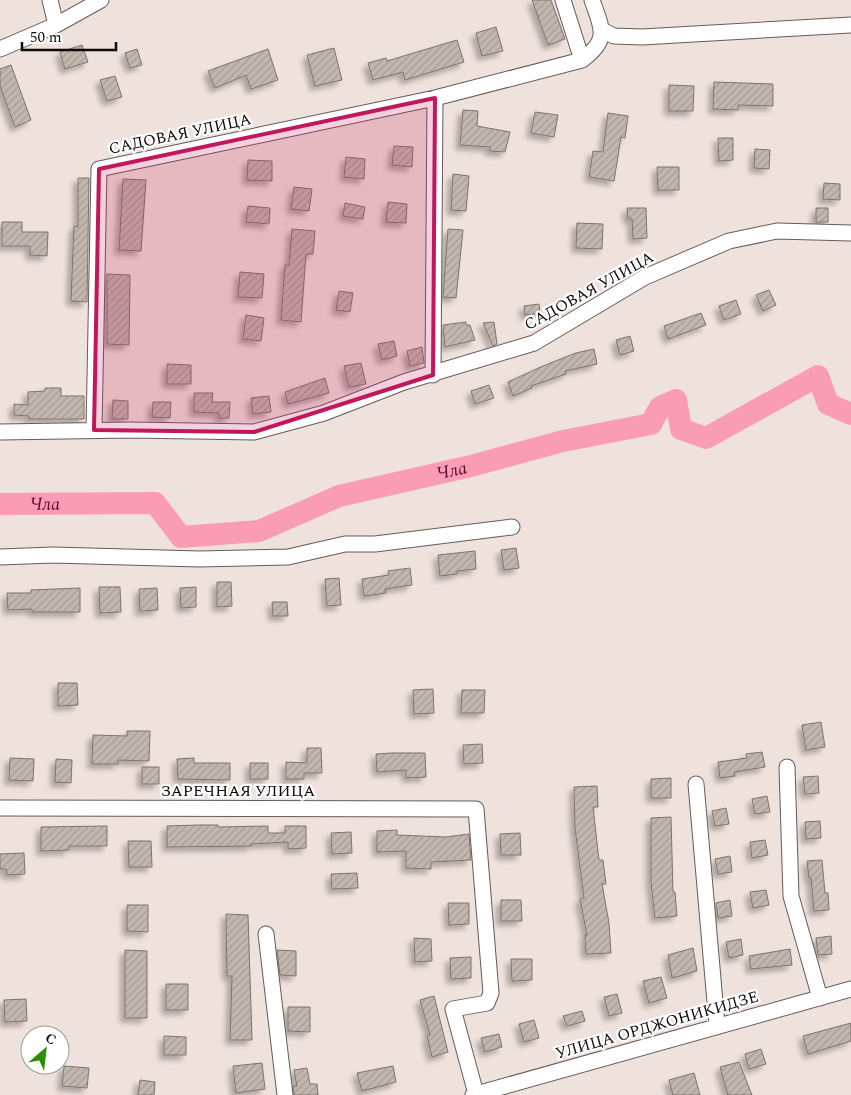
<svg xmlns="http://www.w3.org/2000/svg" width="851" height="1095" font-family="Spectral,serif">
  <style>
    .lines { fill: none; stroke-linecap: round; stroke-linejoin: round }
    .river { stroke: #fa9db4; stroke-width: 22 }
    .building { fill: url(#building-hatch); stroke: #7e746c; filter: url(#shadow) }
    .minor-casing { stroke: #675b57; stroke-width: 17 }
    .minor { stroke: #fff; stroke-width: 15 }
    .marked { fill: #c2185b; fill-opacity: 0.2; stroke: #c2185b; stroke-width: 4; stroke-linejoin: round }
    .labels { text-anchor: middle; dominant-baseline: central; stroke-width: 4.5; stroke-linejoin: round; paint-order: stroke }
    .street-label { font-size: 16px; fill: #0f0a09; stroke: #fff }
    .water-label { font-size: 18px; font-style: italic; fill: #5b092a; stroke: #fff }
  </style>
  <defs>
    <pattern id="building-hatch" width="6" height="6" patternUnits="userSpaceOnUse" patternTransform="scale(1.25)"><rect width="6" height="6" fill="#c1b7ae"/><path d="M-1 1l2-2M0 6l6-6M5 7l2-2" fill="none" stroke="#a59c94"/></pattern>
    <filter id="shadow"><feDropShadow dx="-4.5" dy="4.5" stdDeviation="2.5" flood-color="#0004"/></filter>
  </defs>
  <rect width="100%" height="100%" fill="#efe1db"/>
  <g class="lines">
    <!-- river -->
    <path class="river" id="s1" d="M0 504 155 503 181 537 259 531 339 496 471 466 563 441 651 424 660 407 676 400 681 429 706 438 818 376 828 404 851 414"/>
  </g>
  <!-- building -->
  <path class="building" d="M532 0H551L565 39 548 45Z
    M496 27 503 51 482 56 476 33Z
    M457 40 464 62 405 80 403 72 373 80 368 63 386 58 387 61Z
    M82 45 88 62 65 69 60 52Z
    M334 48 342 80 315 86 307 55Z
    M137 49 142 65 130 68 125 53Z
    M268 49 278 80 251 89 246 75 215 88 208 71Z
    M11 65 31 120 15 127 0 86V69Z
    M115 76 122 97 107 101 100 80Z
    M714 82 773 84V106L738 105V110L713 109Z
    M669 85 694 86 693 111H669Z
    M463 110 478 111 477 126 510 132 505 152 490 151V147L460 145Z
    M535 112 558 115 554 137 531 133Z
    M608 113 628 116 625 138 621 137 614 181 589 177 593 151 603 152Z
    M718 138H733V160L719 161Z
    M394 146 413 147 412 167 392 165Z
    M755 149 770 150 769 169 754 168Z
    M346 157 365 159 364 179 344 177Z
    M248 160 272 161V181L247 180Z
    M657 167H679V190H658Z
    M453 174 469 176 466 211 451 210Z
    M78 178H89L87 302 71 301 74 226 78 227Z
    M123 179 146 180 141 251 119 250Z
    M824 183 840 184V200L823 199Z
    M294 187 312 189 309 211 291 209Z
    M388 202 407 204 406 223 386 222Z
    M345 203 365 207 363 219 343 216Z
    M248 206 270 208 269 224 246 222Z
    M627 208H646L647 238 633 239 632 219H628Z
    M816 208H828V222H816Z
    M2 222H22V232H48L47 256 30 255V246H2Z
    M577 223 603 224 602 249 576 248Z
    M292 229 315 231 313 254H306L301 322 281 320 285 265H289Z
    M448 229 463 230 456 298 443 297Z
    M240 272 264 274 262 298 238 297Z
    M107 274 130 275 129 345 107 344Z
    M769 290 776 305 763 311 756 295Z
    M339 291 353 293 350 312 336 310Z
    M736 300 741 314 724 320 719 306Z
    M539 304 540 313 525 315 524 306Z
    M701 313 706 325 668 339 664 326Z
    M246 315 264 318 261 341 243 339Z
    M466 322V325H470L475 340 445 347 443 325Z
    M494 322 497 344 493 346 483 323Z
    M630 336 634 351 620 355 616 340Z
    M394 341 397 356 382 360 378 344Z
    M422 347 424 363 410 366 407 351Z
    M594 349 597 364 565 371 566 374 531 386 532 388 513 396 508 382 543 366 576 353Z
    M361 363 366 384 349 387 344 366Z
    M167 364 191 365V384H167Z
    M325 378 329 393 288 404 285 392Z
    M489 385 494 398 475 404 471 391Z
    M45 388H61V396H84V419H29V416L14 415V404L28 405V392L45 391Z
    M194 393H213L212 402H230L229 418H219V413L194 412Z
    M269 396 271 412 253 414 251 398Z
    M113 400 128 401V419H112Z
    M153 402H171L170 418 152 417Z
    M516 548 519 568 504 570 501 550Z
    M475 551 476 569 457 571V574L440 576 438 555Z
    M410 568 412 585 385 589 386 593 364 596 362 579 389 575 388 571Z
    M339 578 341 605 327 606 325 579Z
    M217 582H231L232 606 217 607Z
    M99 587H120L121 612 100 613Z
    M196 587V607L181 608 180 588Z
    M80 588V612H32V609L8 610 7 593H31V590Z
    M157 588 158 610 140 611 139 589Z
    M272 602H287L288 616H273Z
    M58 683H77L78 705 58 706Z
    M433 689 434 713 414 714 413 690Z
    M462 690H485L484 713H461Z
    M821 722 825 747 806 750 802 725Z
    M127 731H150L149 761 118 760V764H92L93 735 127 736Z
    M482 744 483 763 464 764 463 745Z
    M307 748H321L322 773H304V779H286V762L307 763Z
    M762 752 765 767 734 772 735 776 720 778 718 762 747 758 746 754Z
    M392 753H425L426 777 406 778V770L377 772 376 754Z
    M10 758 34 759 33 781 9 780Z
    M194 758V763H230V780L178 779 177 759Z
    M56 759 72 760 71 783 55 782Z
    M250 763H268V779H250Z
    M142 767H159V784H142Z
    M818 776 819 793 805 794 803 777Z
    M671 778V798H651V779Z
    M597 786 598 807H593L599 860H603L606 884H602L609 923 611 953 586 954 585 935H587L580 899 584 898 575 828 574 787Z
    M767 796 770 812 755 814 752 799Z
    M726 808 729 824 715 826 712 811Z
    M671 817 673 892H675L677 916 655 918 651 882V818Z
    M820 821 821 838 806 839 805 822Z
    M199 825H218V827L268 826V833H285V826H306V848L288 849V842L251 844V846L167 847V826Z
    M107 826V846H69V850L41 851V827Z
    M397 830V835L446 837 469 834 471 860 431 862V869L406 868V851L377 852V831Z
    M351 832 352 853 332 854 331 833Z
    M520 833 521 855H501L500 834Z
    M765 840 768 855 752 858 750 842Z
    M128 841H151L152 867H129Z
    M24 853 25 874 7 875 6 869H0V854Z
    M730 856 732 872 718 874 715 859Z
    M822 860 825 893H828L829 910 814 911 811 878H809L807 861Z
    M357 873 358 888 332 889 331 874Z
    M766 890 769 905 753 908 750 892Z
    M501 900H521L522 921H501Z
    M730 900 732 916 718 918 716 903Z
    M448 903H469V924L449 925Z
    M127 905H148V932L127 931Z
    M226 914 248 915 252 1040H230L232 976H227Z
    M831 936 832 954 818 955 816 938Z
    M414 938 431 939 432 961 415 962Z
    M741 939 743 955 729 958 726 942Z
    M693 948 697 971 672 978 668 955Z
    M790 949 792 965 751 969 749 956Z
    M125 950 147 951V1018H125Z
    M277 950 296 951V976L280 975Z
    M471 957V978L451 979 450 958Z
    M511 959H532V980L512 981Z
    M661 977 667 998 649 1003 643 981Z
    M166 984H188V1010H166Z
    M617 994 622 1013 609 1016 604 997Z
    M434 996 448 1052 432 1057 427 1036 430 1035 420 1000Z
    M26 999 27 1021 5 1022 4 1000Z
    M288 1007H310V1032L288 1031Z
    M582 1011 585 1021 567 1026 563 1016Z
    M534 1020 539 1038 524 1042 519 1024Z
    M851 1023V1041L808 1054 803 1036Z
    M499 1034 502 1047 485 1052 481 1038Z
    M164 1036 186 1037V1055H164Z
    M761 1049 766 1064 749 1069 745 1054Z
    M739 1062 752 1095H728L720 1067Z
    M262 1063 265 1089 236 1093 233 1066Z
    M64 1066 89 1068 87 1088 62 1086Z
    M393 1066 396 1082 362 1091 357 1073Z
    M307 1068 310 1084H317L318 1095H294L293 1086H297L294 1070Z
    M694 1073 700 1095H673L669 1080Z
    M140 1080 155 1082 154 1095H138Z"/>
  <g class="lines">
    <!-- minor casing -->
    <g class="minor-casing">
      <path id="minor" d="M50 0 56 25
        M563 0 582 60
        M602 30 614 36 642 37 851 25
        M0 49 56 25 101 0
        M433 375 435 98
        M94 430 99 169 435 98 582 60C610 39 602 29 592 0
        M0 432 131 430 254 432 324 413 404 382 534 343 645 277 729 241 777 231 851 233
        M0 557 53 555 199 559 288 557 345 544H375L512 527
        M787 767 791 896 820 998
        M696 784 717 1025
        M0 808 476 809 491 993 487 1003 453 1009 476 1094
        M266 934 285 1095
        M473 1095 851 989"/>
    </g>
    <!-- minor -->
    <use href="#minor" class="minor"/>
  </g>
  <!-- marked area -->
  <path class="marked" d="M435 98 433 375 254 432 94 430 99 169Z"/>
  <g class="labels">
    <!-- street labels -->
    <g class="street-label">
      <text transform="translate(180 134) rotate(-12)">САДОВАЯ УЛИЦА</text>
      <text transform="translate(589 291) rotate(-29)">САДОВАЯ УЛИЦА</text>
      <text x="238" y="791">ЗАРЕЧНАЯ УЛИЦА</text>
      <text transform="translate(657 1025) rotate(-16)">УЛИЦА ОРДЖОНИКИДЗЕ</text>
    </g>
    <!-- water labels -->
    <g class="water-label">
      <text stroke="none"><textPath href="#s1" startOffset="479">Чла</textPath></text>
      <text stroke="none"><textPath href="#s1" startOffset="45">Чла</textPath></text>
    </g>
  </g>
  <!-- north arrow -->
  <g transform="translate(45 1050) rotate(28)"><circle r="24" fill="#ffffff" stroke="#9f9d9d"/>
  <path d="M0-4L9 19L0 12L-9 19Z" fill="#2b8e07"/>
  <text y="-8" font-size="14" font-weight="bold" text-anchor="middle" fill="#0f0a09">С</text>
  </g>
  <!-- scale -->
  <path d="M22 42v8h94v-8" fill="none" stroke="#0f0a09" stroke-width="2.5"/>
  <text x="30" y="42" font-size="15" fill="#0f0a09" stroke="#ffffff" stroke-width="4" paint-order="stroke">50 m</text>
</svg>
